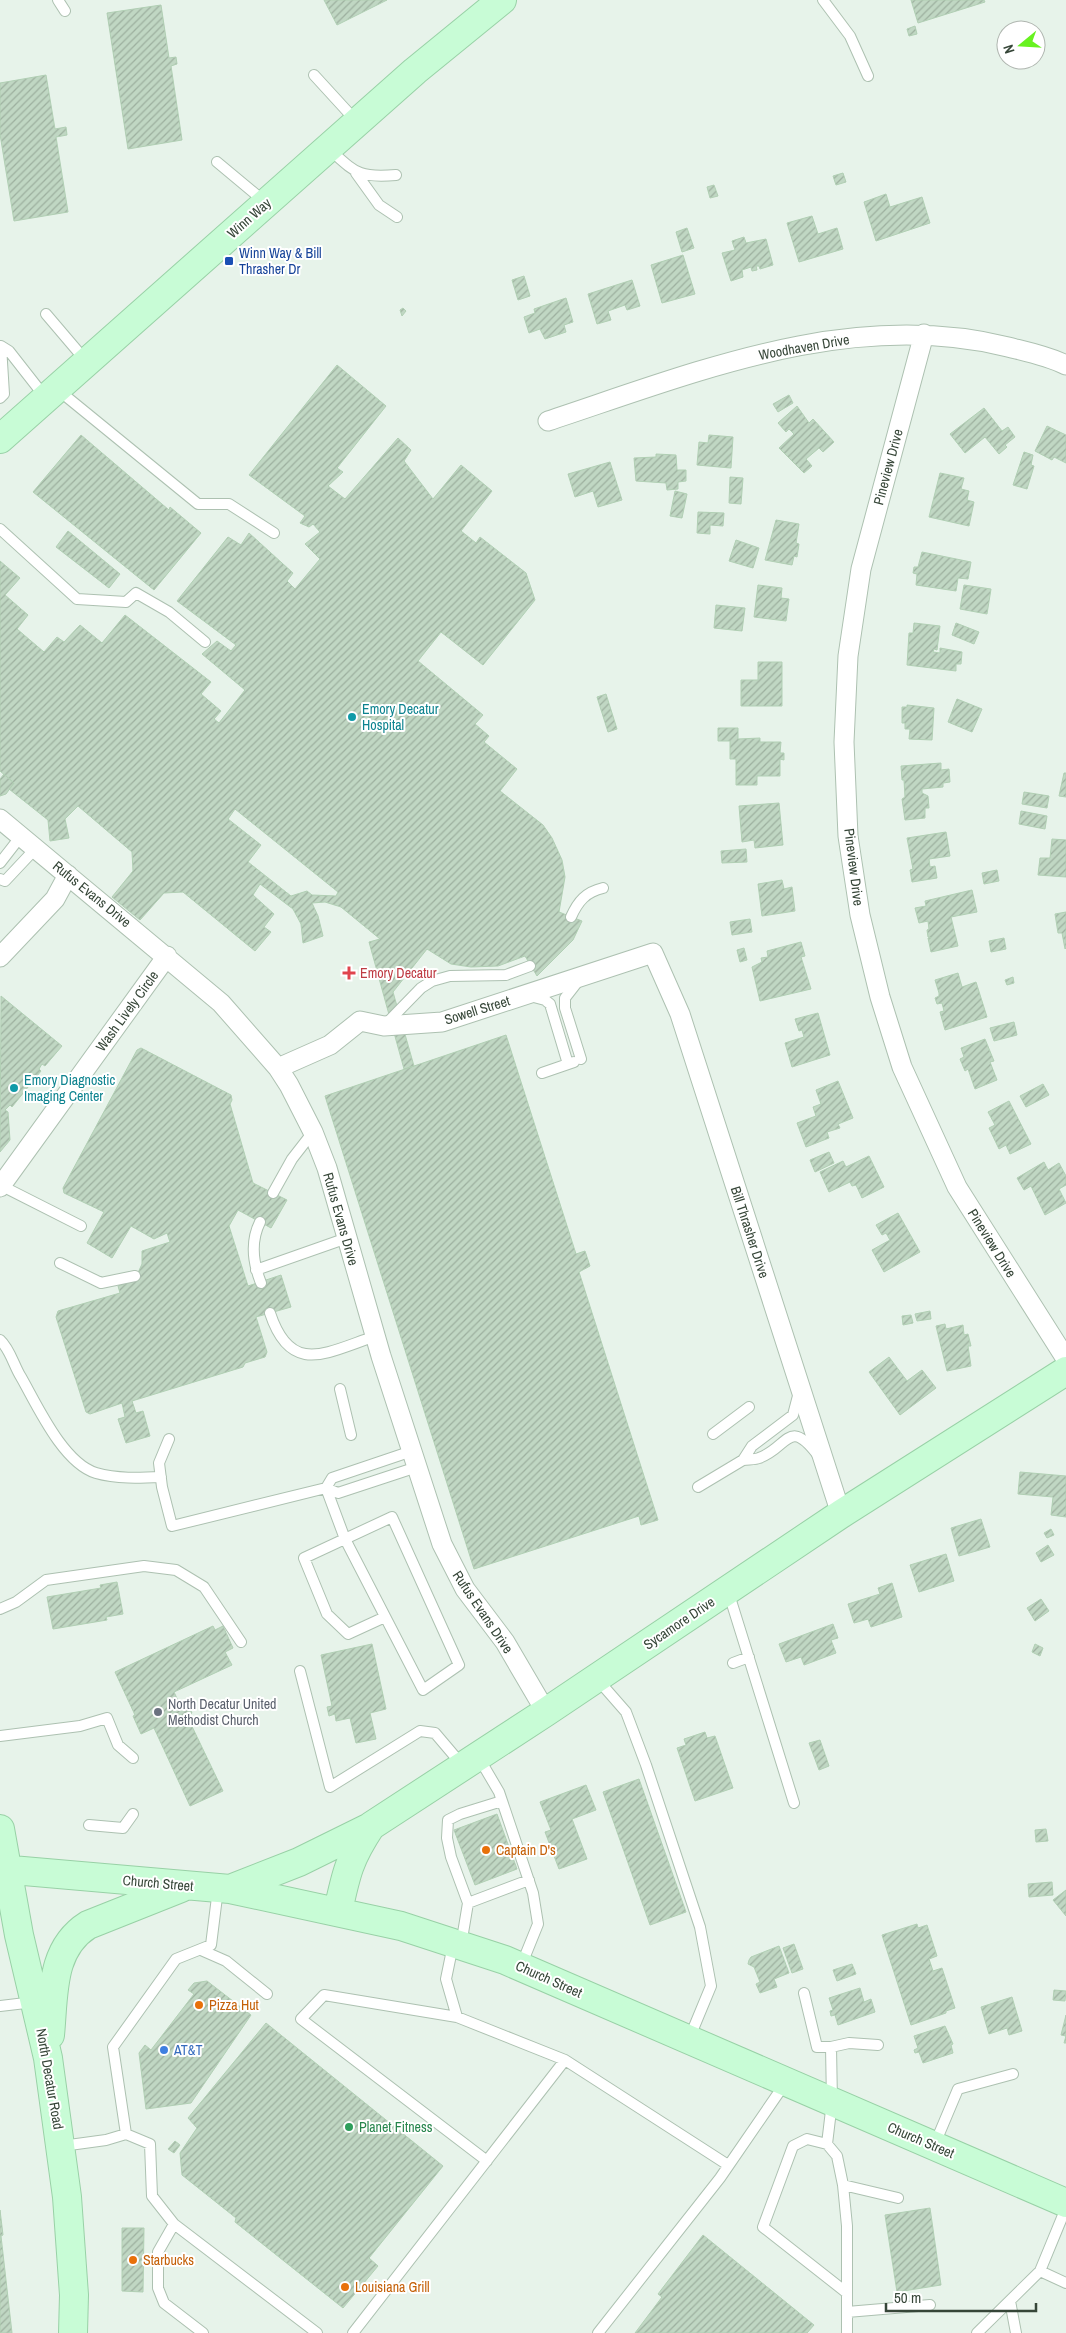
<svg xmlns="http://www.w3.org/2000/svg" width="1066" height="2333" font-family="'Archivo Narrow',sans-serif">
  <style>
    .building { fill: url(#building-hatch); stroke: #b1cfb4; fill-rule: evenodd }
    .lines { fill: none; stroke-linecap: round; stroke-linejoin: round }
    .lane-casing { stroke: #adc1b1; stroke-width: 12 }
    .street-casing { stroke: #adc1b1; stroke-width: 21 }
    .secondary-casing { stroke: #98d1a6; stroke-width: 30 }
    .lane { stroke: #fff; stroke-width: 10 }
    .street { stroke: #fff; stroke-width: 19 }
    .secondary { stroke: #c8fcd6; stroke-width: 28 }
    .transit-dot { fill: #1a4fb4; stroke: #fff; stroke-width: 2 }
    .culture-dot { fill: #0f9aa8; stroke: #fff; stroke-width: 2 }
    .health-dot { fill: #e0444e; stroke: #fff; stroke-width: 2 }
    .worship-dot { fill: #6b7280; stroke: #fff; stroke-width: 2 }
    .food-dot { fill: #e8710a; stroke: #fff; stroke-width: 2 }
    .shop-dot { fill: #3f7fe0; stroke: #fff; stroke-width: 2 }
    .leisure-dot { fill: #2e9e5b; stroke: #fff; stroke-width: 2 }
    .labels { text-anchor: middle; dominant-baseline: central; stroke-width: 4; stroke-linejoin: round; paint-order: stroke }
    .street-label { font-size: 14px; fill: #364638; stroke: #fff }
    .transit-label { font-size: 14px; fill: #164399; stroke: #fff; text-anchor: start }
    .culture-label { font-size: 14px; fill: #0d838f; stroke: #fff; text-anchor: start }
    .health-label { font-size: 14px; fill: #be3a42; stroke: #fff; text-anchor: start }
    .worship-label { font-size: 14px; fill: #5b616d; stroke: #fff; text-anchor: start }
    .food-label { font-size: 14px; fill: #c56008; stroke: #fff; text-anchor: start }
    .shop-label { font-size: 14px; fill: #366cbe; stroke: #fff; text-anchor: start }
    .leisure-label { font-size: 14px; fill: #27864d; stroke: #fff; text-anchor: start }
  </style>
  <defs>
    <pattern id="building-hatch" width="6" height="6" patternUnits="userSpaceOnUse" patternTransform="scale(1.25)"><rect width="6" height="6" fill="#c0d7c3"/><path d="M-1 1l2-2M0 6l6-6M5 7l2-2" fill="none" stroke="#9db09f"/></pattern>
  </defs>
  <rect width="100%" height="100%" fill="#e7f3ea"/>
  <!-- building -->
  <path class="building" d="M324 0H387L337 25Z
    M911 0H984L985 2 918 23Z
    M161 5 169 58 176 57 177 64 171 66 182 140 128 149 107 13Z
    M915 26 917 34 909 36 907 29Z
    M46 75 55 129 66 127 67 135 56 137 68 212 14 221 0 134V83Z
    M843 173 846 182 836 185 833 176Z
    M714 185 718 196 710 198 707 187Z
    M886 194 890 207 922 197 930 223 876 241 864 202Z
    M812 216 818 234 837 228 843 249 799 262 787 223Z
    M687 228 694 248 682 252 676 232Z
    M744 237 746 243 766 239 773 265 760 269 759 266H756L757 270 752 271 751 267 742 270 743 277 731 281 722 253 735 250 732 241Z
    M683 255 695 294 662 303 651 265Z
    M524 276 530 296 518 300 512 280Z
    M632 280 640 306 627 310 625 305 608 311 611 320 597 324 588 294Z
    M566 298 573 322 564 325 566 332 545 339 540 329 529 333 524 317 535 313 534 309Z
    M403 308 406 311 402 316 400 310Z
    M337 365 386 406 337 468 343 472 328 486 345 499 398 438 411 450 404 461 433 499 461 465 492 491 461 531 476 543 480 537 526 573 535 600 483 665 441 632 418 661 483 715 475 724 489 736 484 742 517 769 500 791 543 825 552 838 562 860 565 877 559 912 582 921 573 940 537 976 525 956 498 966 471 967 451 964 427 949 393 992 414 1066 404 1069 369 942 380 939 341 907 325 902 312 903 318 916 323 936 303 943 301 924 293 909 260 884 253 895 274 914 264 927 271 932 255 951 183 892 164 893 140 920 112 897 133 871 132 852 78 806 65 819 69 838 50 841 48 820 9 789 14 783 0 771V561L20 578 5 595 28 615 17 629 44 652 57 637 64 642 80 625 102 643 125 615 211 682 201 694 221 711 214 719 219 723 245 690 202 654 217 641 231 651 236 645 177 601 228 537 241 545 249 533 293 573 287 581 295 589 320 559 305 544 320 532 313 524 309 527 300 523 305 516 249 475ZM235 809 338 892 336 896 312 895 307 891 291 896 248 862 261 845 228 819Z
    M789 395 793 403 778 412 773 404Z
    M797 406 809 423 813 419 834 442 823 452 819 448 806 459 812 466 804 473 779 448 794 434 789 429 786 432 778 423Z
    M984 408 1002 431 1008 427 1015 437 1005 445 1007 447 999 454 985 437 965 453 950 434Z
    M1047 426 1066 435V463L1054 457 1052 460 1035 451Z
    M81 435 169 510 170 507 201 533 154 590 33 492Z
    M709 435 733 437 731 468 697 465 699 442 708 443Z
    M1024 452 1033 455 1031 465 1034 466 1027 489 1013 485Z
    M656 454 676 455 677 470H686V481L678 482V489L667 490 666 483 636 481 634 458 656 457Z
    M610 462 622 500 598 507 593 491 575 497 568 474Z
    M940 473 964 478 961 489 969 491 967 500 974 502 969 526 929 517Z
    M730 477 743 478 741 504 729 503Z
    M675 491 687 494 682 518 670 516Z
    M698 512 724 513 723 526 710 525V534L697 533Z
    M776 520 799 524 796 543 799 544 797 557 794 556 792 565 765 560Z
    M68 531 120 574 109 588 56 547Z
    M736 540 759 548 753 568 729 561Z
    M922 552 971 562 968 579 958 578 956 591 916 585 917 574 913 573 914 567H918Z
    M758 585 782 588 781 598 789 599 786 621 754 617Z
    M964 585 991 589 987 614 960 609Z
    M716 605 745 608 742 631 714 628Z
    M914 623 940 626 937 650 934 649 933 652 940 653V648L962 652 961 664H956V671L907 665 909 633H913Z
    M956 623 979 632 974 644 952 635Z
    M758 662H782V706H741V680H758Z
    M606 694 617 729 608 732 597 697Z
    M957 699 982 709 972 732 948 722Z
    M907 705 934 708 932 740 909 739 910 729H905V723H902V707H907Z
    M718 728H738V739L760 738V742H781L780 753H784V760L780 759V776H757V785H736V759H730V741H718Z
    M941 763V770L949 769 950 782 943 783V787L922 789V793L928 796 929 808H925V818L905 820 902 799 905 797 904 780H902L901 766Z
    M1064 773H1066V797L1059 796Z
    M4 774 14 783 6 794 0 796V779Z
    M1024 792 1049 796 1047 808 1022 804Z
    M779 803 783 845 755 848 754 840 742 842 739 806Z
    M1021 811 1047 816 1045 829 1019 824Z
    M946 832 950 856 929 859 930 867 935 866 937 878 912 882 910 870 913 869 907 838Z
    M1052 839 1066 840V877L1038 875 1040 858H1050Z
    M746 849 747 862 722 863 721 851Z
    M997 870 999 881 984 884 982 873Z
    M782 880 784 889 792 887 795 911 762 916 758 884Z
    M972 890 977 912 951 917 958 946 931 952 928 938H931L928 937 927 930 929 929 928 921 919 923 915 908 926 906 925 901Z
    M1066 912V948L1065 949 1062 933H1058L1055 914Z
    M750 919 752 932 732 935 730 922Z
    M1004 938 1006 949 991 952 989 941Z
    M801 942 805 956 801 957 811 989 760 1001 752 967 762 962 761 958 768 957 767 951Z
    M744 948 747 960 740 962 737 950Z
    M958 973 962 987 976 982 987 1017 945 1030 940 1012 944 1011 942 1003 937 1004 935 998 939 996V993L935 980Z
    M1013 977 1014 983 1007 985 1005 980Z
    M1 996 62 1046 45 1066 42 1064 39 1069 41 1071 12 1107 10 1105 5 1110 8 1112 10 1140 0 1152Z
    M818 1013 830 1055 792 1067 785 1043 804 1037 802 1030 799 1031 795 1019Z
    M1014 1022 1017 1035 994 1041 990 1028Z
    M506 1035 576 1254 585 1251 590 1266 579 1272 658 1520 641 1525 639 1516 474 1569 325 1096Z
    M985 1039 994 1061 990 1062 997 1080 975 1089 968 1069 965 1071 960 1059 964 1057 961 1048Z
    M141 1048 231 1095 232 1100 230 1104 253 1183 287 1200 271 1228 238 1210 229 1226 248 1286 281 1275 291 1307 256 1317 267 1352 265 1357 245 1363 243 1367 132 1401 136 1413 143 1411 150 1436 126 1443 118 1419 125 1417 122 1403 90 1414 86 1412 56 1317 58 1311 120 1293 118 1286 137 1280 136 1277 142 1264V1251L170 1242 167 1233 154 1239 131 1226 112 1258 87 1243 104 1212 64 1193 63 1188 137 1050Z
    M838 1081 853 1118 838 1124 840 1128 827 1132 829 1138 806 1147 797 1123 816 1116 813 1107 821 1104 816 1090Z
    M1043 1084 1049 1095 1026 1107 1020 1096Z
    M1009 1101 1031 1144 1010 1154 1006 1145 999 1149 989 1128 995 1125 988 1112Z
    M829 1152 834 1163 815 1172 810 1160Z
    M869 1156 884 1187 862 1198 856 1185 852 1186 850 1182 829 1192 820 1172 843 1161 846 1167Z
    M1044 1162 1048 1170 1059 1163 1066 1176V1185L1059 1189 1066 1203 1045 1215 1031 1186 1024 1190 1017 1178Z
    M898 1213 920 1252 884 1272 872 1250 890 1240 886 1233 882 1235 876 1225Z
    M930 1311 931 1319 917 1321 915 1314Z
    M911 1315 913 1323 903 1325 902 1316Z
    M945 1324 946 1329 963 1325 964 1335 968 1334 971 1346H968L971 1366 947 1371 936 1326Z
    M889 1357 907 1381 922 1370 936 1388 900 1415 869 1372Z
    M1020 1472 1066 1476V1517L1051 1515 1053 1497 1018 1494Z
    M981 1519 990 1547 959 1556 951 1528Z
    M1051 1529 1054 1535 1047 1538 1044 1533Z
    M1048 1545 1054 1555 1041 1562 1036 1553Z
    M946 1554 954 1581 919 1592 910 1565Z
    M117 1582 123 1614 106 1617 107 1620 53 1629 47 1597 101 1588 100 1585Z
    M892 1583 902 1617 871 1627 868 1619 854 1623 848 1604 880 1594 878 1588Z
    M1041 1599 1049 1611 1035 1621 1027 1608Z
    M833 1624 838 1638 831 1640 836 1653 804 1665 801 1657 786 1662 779 1644Z
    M213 1626 215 1630 223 1626 233 1648 225 1652 232 1665 174 1692 182 1709 188 1705 192 1713 187 1716 223 1791 190 1806 154 1728 141 1734 133 1716 135 1715 115 1672Z
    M372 1644 386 1709 370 1713 376 1739 356 1743 350 1718 336 1721 335 1714 329 1716 327 1707 332 1706 321 1655Z
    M1035 1644 1043 1648 1040 1656 1032 1652Z
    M705 1732 707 1738 715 1736 733 1788 695 1801 677 1748 686 1745 684 1739Z
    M820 1740 829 1766 819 1770 809 1743Z
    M639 1779 686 1912 650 1925 603 1792Z
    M586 1785 596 1810 572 1819 587 1859 559 1869 545 1832 551 1830 540 1802Z
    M497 1814 517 1869 475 1885 454 1830Z
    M1046 1829 1048 1841 1036 1842 1035 1830Z
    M1052 1882 1053 1895 1029 1897 1028 1884Z
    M1066 1890V1916L1053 1900Z
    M917 1924 918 1928 927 1925 937 1956 929 1959 933 1971 942 1968 955 2008 946 2011V2013L911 2025 882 1935Z
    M794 1944 803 1969 792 1973 783 1948Z
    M779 1946 789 1973 774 1979 777 1987 760 1993 756 1984 760 1982 754 1967 748 1964 749 1960 751 1957Z
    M852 1964 856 1974 837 1981 833 1970Z
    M207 1981 251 2015 191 2103 146 2109 139 2053 145 2045 151 2050 194 1994 188 1990 194 1983Z
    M860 1988 864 2002 871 1999 875 2012 838 2025 835 2015 831 2016 830 2011 833 2010 829 1998Z
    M1054 1990 1066 1991 1065 2001 1053 2000Z
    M1012 1997 1022 2031 1009 2035 1007 2028 989 2034 981 2007Z
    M1066 2015V2043H1064L1066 2036 1061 2035Z
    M266 2023 443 2166 369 2258 378 2266 343 2308 235 2222 236 2218 182 2175 180 2153 197 2128 188 2118Z
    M945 2026 953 2044 951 2045 953 2053 923 2063 919 2052 915 2053 914 2050 918 2048 914 2036Z
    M175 2141 180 2145 174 2153 168 2149Z
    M930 2208 941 2285 897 2292 885 2215Z
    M0 2210 3 2235 1 2236 12 2333H0Z
    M122 2228H144L143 2292 122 2291Z
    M703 2235 814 2325 807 2333H635L662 2297 658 2294Z"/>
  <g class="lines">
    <!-- lane casing -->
    <g class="lane-casing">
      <path id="lane" d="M58 0 65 11
        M823 0 850 36 868 76
        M314 75 357 122
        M329 149C356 173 358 178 396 175
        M217 162 265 202
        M356 173 379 205 397 217
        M46 314 86 361
        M57 389 198 504H229L274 533
        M0 398 4 394 1 346 9 351 45 397
        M0 529 77 599 126 602 136 593 169 612 205 642
        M0 863 21 836
        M0 879 5 881 36 848
        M571 917C578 901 586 892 603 888
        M579 980 565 998V1008L581 1059
        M530 996 545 1000 550 1004 568 1064
        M384 1026 421 988 432 981 450 976 506 975 530 966
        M542 1073 574 1062
        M0 1185 81 1226
        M273 1193 292 1159 313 1132
        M260 1222C250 1242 253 1263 261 1283
        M60 1263 101 1283 135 1276
        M256 1270 347 1238
        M270 1313C291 1377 327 1352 376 1336
        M0 1340C10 1349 14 1366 21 1377 37 1405 63 1463 96 1473 117 1479 139 1478 161 1477
        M340 1389 351 1435
        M799 1392 793 1415 752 1446 743 1460C748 1459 755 1460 759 1458 788 1448 788 1417 817 1454
        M713 1434 749 1407
        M169 1439 159 1463 162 1487 172 1526 326 1488 338 1493 417 1467
        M698 1487 743 1460
        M728 1591 794 1803
        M0 1609 16 1602 46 1580 144 1566 176 1570 204 1587 241 1642
        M385 1617 348 1634 327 1614 304 1558 392 1517 459 1665 423 1690 345 1539 326 1488 332 1478 412 1451
        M733 1663 749 1657
        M300 1671 330 1787 420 1731 435 1733 463 1766
        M598 1680 626 1712 646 1765 700 1927 711 1986 689 2039
        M0 1736 80 1726 107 1718 118 1745 133 1758
        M479 1758 499 1792 533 1893 538 1924 521 1966
        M89 1825 123 1828 133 1814
        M468 1903 529 1880
        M453 1945 446 1979 457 2017
        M461 1945 468 1903 451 1857 447 1838 448 1820 460 1814 502 1801
        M201 1950 226 1961 267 1994
        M804 1993 817 2047H831
        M0 2006 34 2002
        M126 2134 113 2047 176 1959 211 1945 218 1889
        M827 2144 837 2156 843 2185 847 2226V2293L763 2227 793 2146 807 2139 827 2144 832 2102 831 2047 849 2043 878 2045
        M62 2146 106 2140 126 2134 150 2144 152 2196 174 2224 317 2333
        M934 2146 958 2089 1013 2074
        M487 2161 301 2019 324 1995 457 2017 565 2060 728 2165
        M843 2185 898 2198
        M174 2224 158 2252V2288L164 2303 203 2333
        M1040 2271 1066 2283
        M1010 2301 1016 2333
        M847 2312 930 2305
        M353 2333 565 2060
        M598 2333 720 2178 786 2082
        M847 2333V2293
        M977 2333 1040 2271 1066 2208"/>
    </g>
    <!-- street casing -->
    <g class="street-casing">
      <path id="street" d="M924 334 861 569 848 656 844 742 848 836 860 915 880 997 902 1067 957 1187 1066 1359
        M548 421C696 372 851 308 1008 347 1028 352 1048 356 1066 365
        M0 819 221 1003 278 1068 289 1085 313 1132 327 1168 381 1356 442 1544 465 1589 505 1642 546 1712
        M0 957 55 899 68 875
        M278 1068 330 1045 360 1021 384 1026 442 1022 653 953 680 1014 841 1514
        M0 1187 167 956"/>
    </g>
    <!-- secondary casing -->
    <g class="secondary-casing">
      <path id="secondary" d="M0 439 415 71 502 0
        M0 1829 19 1935 48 2058 67 2197 74 2295 73 2333
        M0 1869 230 1889 401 1926 505 1960 1066 2203
        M230 1889 299 1862 370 1827
        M338 1911C346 1874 349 1859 371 1826L546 1712 841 1514 1066 1371
        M50 2035C54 1995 50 1949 88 1925L181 1888"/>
    </g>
    <!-- lane -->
    <use href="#lane" class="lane"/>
    <!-- street -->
    <use href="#street" class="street"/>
    <!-- secondary -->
    <use href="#secondary" class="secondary"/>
  </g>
  <!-- markers -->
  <rect class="transit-dot" x="224" y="256" width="10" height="10" rx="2.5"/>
  <g class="culture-dot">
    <circle cx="352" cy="717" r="5"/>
    <circle cx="14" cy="1088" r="5"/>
  </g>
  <path class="health-dot" d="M346.5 965.5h5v5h5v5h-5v5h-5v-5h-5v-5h5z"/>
  <circle class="worship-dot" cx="158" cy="1712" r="5"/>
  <g class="food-dot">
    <circle cx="486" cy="1850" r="5"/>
    <circle cx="199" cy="2005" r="5"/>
    <circle cx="133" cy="2260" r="5"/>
    <circle cx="345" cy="2287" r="5"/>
  </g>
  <circle class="shop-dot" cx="164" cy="2050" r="5"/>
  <circle class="leisure-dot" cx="349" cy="2127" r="5"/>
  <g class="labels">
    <!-- street labels -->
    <g class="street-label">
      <text transform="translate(249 218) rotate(-41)">Winn Way</text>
      <text transform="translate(804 347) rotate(-10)">Woodhaven Drive</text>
      <text transform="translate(888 467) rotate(-75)">Pineview Drive</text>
      <text transform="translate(854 867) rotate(83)">Pineview Drive</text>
      <text transform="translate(92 894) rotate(39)">Rufus Evans Drive</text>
      <text transform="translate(477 1010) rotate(-17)">Sowell Street</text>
      <text transform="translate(127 1011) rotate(-54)">Wash Lively Circle</text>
      <text transform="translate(341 1219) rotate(74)">Rufus Evans Drive</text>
      <text transform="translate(750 1232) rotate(72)">Bill Thrasher Drive</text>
      <text transform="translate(992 1243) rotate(58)">Pineview Drive</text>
      <text transform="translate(483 1612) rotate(56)">Rufus Evans Drive</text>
      <text transform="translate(679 1623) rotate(-34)">Sycamore Drive</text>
      <text transform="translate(158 1883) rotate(5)">Church Street</text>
      <text transform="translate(549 1979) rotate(24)">Church Street</text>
      <text transform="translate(50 2079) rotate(80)">North Decatur Road</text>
      <text transform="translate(921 2140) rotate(23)">Church Street</text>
    </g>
    <!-- transit labels -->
    <g class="transit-label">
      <text x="239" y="253">Winn Way &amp; Bill<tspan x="239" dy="16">Thrasher Dr</tspan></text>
    </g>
    <!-- culture labels -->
    <g class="culture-label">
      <text x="362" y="709">Emory Decatur<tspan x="362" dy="16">Hospital</tspan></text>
      <text x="24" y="1080">Emory Diagnostic<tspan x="24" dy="16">Imaging Center</tspan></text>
    </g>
    <!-- health labels -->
    <g class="health-label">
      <text x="360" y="973">Emory Decatur</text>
    </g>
    <!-- worship labels -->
    <g class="worship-label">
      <text x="168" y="1704">North Decatur United<tspan x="168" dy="16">Methodist Church</tspan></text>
    </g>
    <!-- food labels -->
    <g class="food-label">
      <text x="496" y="1850">Captain D's</text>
      <text x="209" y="2005">Pizza Hut</text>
      <text x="143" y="2260">Starbucks</text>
      <text x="355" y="2287">Louisiana Grill</text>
    </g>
    <!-- shop labels -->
    <g class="shop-label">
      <text x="174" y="2050">AT&amp;T</text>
    </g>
    <!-- leisure labels -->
    <g class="leisure-label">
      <text x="359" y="2127">Planet Fitness</text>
    </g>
  </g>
  <!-- north arrow -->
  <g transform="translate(1021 45) rotate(252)"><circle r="24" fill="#ffffff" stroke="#afb5af"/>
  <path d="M0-4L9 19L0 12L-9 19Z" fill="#67f220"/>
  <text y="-8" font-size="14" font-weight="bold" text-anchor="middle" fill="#364638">N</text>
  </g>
  <!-- scale -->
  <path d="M886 2303v8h150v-8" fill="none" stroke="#364638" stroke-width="2.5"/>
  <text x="894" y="2303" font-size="15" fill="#364638" stroke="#ffffff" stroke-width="4" paint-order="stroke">50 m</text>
</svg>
